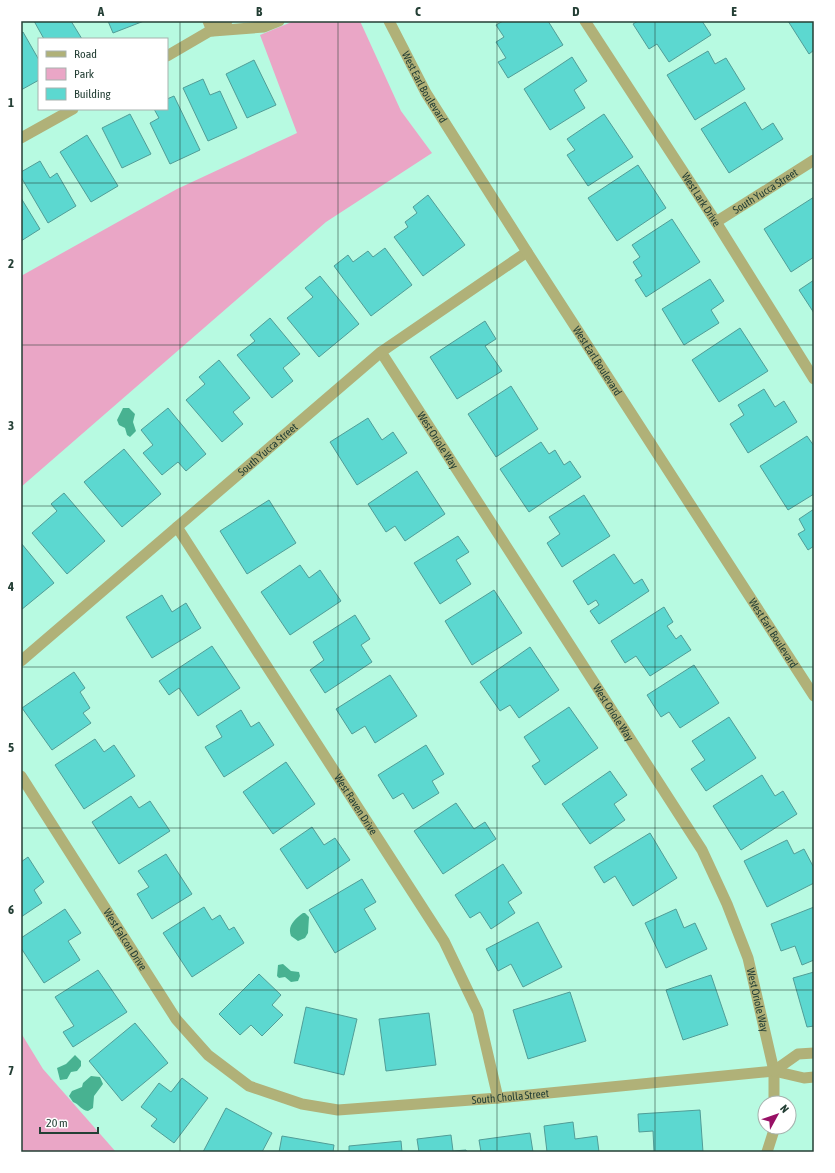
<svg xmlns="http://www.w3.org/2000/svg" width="835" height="1173" font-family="'Asap Condensed',sans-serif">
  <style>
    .green { fill: #eaa6c6 }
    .water { fill: #48b291 }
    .building { fill: #5cd8d0; stroke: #519d97 }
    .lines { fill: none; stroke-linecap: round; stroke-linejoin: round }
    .minor { stroke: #b0b178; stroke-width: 11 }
    .tertiary { stroke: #b0b178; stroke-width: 11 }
    .grid { fill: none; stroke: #243f35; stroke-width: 1; stroke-opacity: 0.55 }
    .labels { text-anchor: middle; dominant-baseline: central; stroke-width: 3; stroke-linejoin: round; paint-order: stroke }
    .street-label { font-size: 11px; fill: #243f35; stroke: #fff }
    .neatline { fill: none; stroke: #243f35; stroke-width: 1.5 }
    .grid-label { font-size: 13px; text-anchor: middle; font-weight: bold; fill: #243f35 }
  </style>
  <rect width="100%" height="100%" fill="#b7fae1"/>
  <!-- green -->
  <path class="green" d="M294 21H360L401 111 432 153 326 222 21 487V276L177 189 297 133 260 35Z
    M21 1033 43 1069 116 1152H21Z"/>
  <!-- water -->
  <path class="water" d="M123 408H129L135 414 133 422 136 431 130 437 127 435 125 428 119 425 117 420Z
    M303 913H305L309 917 308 933 305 938 298 941 291 936C287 926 295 919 303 913Z
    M283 964 291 971 299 972 300 976 298 981 291 982 285 977 279 978 277 976 278 965Z
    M75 1055 81 1061V1066L77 1071 71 1072 67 1079 60 1080 57 1068 66 1064Z
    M91 1076 100 1077 103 1084 94 1096 93 1108 88 1111C81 1110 79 1104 73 1102L69 1096 72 1091 82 1087 83 1083Z"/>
  <!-- building -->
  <path class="building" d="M34 21H71L82 39H44Z
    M108 21H144L113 33Z
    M503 21H548L563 45 508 78 498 62 506 58 496 42 504 37 496 25Z
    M638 21H702L711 35 669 62 657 44 649 49 633 24Z
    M788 21H814V50L809 54Z
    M23 32 39 60V80L21 90V33Z
    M708 51 715 64 726 58 745 89 695 120 667 75Z
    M572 57 587 81 574 90 585 108 550 130 524 89Z
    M254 60 276 105 247 118 226 74Z
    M203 79 210 95 220 91 237 128 208 141 183 88Z
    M174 96 200 150 170 164 150 123 159 118 154 109H167V99Z
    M745 102 762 130 773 123 783 139 729 173 701 129Z
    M130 114 151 154 122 168 102 128Z
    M604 114 633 157 588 186 567 155 575 150 567 139Z
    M87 135 118 186 91 202 60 152Z
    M40 161 50 178 57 173 76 206 48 223 21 177V172Z
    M638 165 666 208 617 241 588 198Z
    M428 195 465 245 423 276 394 237 408 227 405 222 417 213 413 207Z
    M814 197V257L791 272 764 229Z
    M21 198 40 229 21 241Z
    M672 219 700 262 646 297 635 280 642 276 633 262 640 257 632 245Z
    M385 248 412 285 371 316 334 266 348 255 353 262 368 251 373 257Z
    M320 276 359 324 319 357 287 318 313 297 305 288Z
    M710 279 724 301 711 310 719 323 684 345 662 309Z
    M814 280V313L799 290Z
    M270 318 300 354 283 368 293 381 272 398 237 355 255 341 250 335Z
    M485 321 496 339 485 346 502 371 457 399 430 357Z
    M740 328 768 371 719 402 692 360Z
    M219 360 250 398 233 412 243 424 222 442 186 400 205 384 199 377Z
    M511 386 538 429 496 457 468 414Z
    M764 389 775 407 784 401 797 422 748 453 730 424 744 415 738 405Z
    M168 408 206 454 186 471 178 462 162 475 143 453 153 445 141 430Z
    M368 418 382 440 393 432 407 453 357 485 330 442Z
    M807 436 814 446V494L788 510 760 466Z
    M541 442 549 454 555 450 564 465 570 461 581 477 529 512 500 469Z
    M124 449 161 494 122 527 84 482Z
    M417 471 445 514 405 541 395 526 386 532 368 504Z
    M64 493 105 541 67 574 32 533 57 511 51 504Z
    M584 495 610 536 562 567 547 543 560 534 549 517Z
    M269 500 296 543 247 574 220 531Z
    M814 509V546L808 550 798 534 805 530 799 519Z
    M458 536 469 552 456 560 471 584 440 604 414 563Z
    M21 543 54 583 21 610Z
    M614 554 634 584 642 579 649 591 599 624 590 611 599 605 596 600 588 605 573 581Z
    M300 565 309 578 320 570 341 601 290 635 261 592Z
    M494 590 522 633 472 665 445 621Z
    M162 595 172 612 186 603 201 628 152 658 126 617Z
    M664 607 673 622 667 626 676 639 681 635 691 650 650 676 636 656 625 663 611 641Z
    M355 615 370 639 361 645 372 662 325 693 310 670 324 660 313 642Z
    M212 646 240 688 198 716 179 688 169 695 159 681Z
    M530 647 559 690 519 718 510 705 500 711 480 682Z
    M694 665 719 703 680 728 669 712 661 717 647 695Z
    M74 672 85 688 80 692 90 708 83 713 91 723 52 750 22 708Z
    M390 675 417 716 375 743 365 726 352 734 336 709Z
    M569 707 598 748 545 785 532 766 540 761 524 737Z
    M241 710 251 727 259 722 274 745 224 777 205 747 222 737 216 726Z
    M729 717 756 758 706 791 691 769 705 760 692 741Z
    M95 739 104 752 114 745 135 776 84 809 55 765Z
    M426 745 444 774 432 781 439 793 413 809 403 793 393 799 378 775Z
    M286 762 315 804 273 834 243 792Z
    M610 771 627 795 614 804 625 820 590 844 562 804Z
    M762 775 775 796 783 791 797 814 741 850 713 806Z
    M131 796 139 808 150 801 170 831 119 864 92 822Z
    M456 803 474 829 485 822 496 839 443 874 414 831Z
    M312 827 324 845 335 838 350 860 307 889 280 849Z
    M650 833 677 878 633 906 615 876 604 883 594 867Z
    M787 840 794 854 804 849 814 868V883L767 907 744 861Z
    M166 854 192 894 152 919 137 894 149 887 138 871Z
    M28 857 44 882 34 890 42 903 21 917V862Z
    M503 864 522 893 508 902 515 913 491 929 480 912 470 918 455 895Z
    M362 879 376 902 364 909 376 929 335 953 309 910Z
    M204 907 212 920 220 915 229 930 234 927 244 943 192 977 163 933Z
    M814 907V960L802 965 795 946 781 951 771 924Z
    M65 909 81 933 68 941 80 960 44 983 21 948V938Z
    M676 909 684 928 695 923 707 949 666 968 645 923Z
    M538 922 562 967 523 987 511 964 498 971 486 949Z
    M98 970 127 1012 73 1047 63 1032 74 1026 55 997Z
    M814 972V1026L807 1027 793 978Z
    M259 974 281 995 272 1005 283 1015 262 1036 251 1025 240 1035 219 1014Z
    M711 975 728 1025 683 1040 666 990Z
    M570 992 586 1041 528 1059 513 1010Z
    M306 1007 357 1019 344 1075 294 1063Z
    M429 1013 436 1065 386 1071 379 1019Z
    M135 1023 168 1063 122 1101 89 1061Z
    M182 1078 208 1098 174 1143 151 1126 157 1119 141 1107 159 1083 171 1092Z
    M226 1108 272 1133 262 1152H203Z
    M700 1110 703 1152H654L653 1131 639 1132 638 1114Z
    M573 1122 575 1139 597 1136 599 1152H547L544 1126Z
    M530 1133 533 1152H481L479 1140Z
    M451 1135 453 1151 466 1150 467 1152H419L417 1139Z
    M282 1136 334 1145 333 1152H279Z
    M401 1141 402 1152H349V1146Z"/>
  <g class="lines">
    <!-- minor -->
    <g class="minor">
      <path d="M208 21 212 31"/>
      <path id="s1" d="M585 21 716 222 814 379"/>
      <path d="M213 31 264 27 279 21"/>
      <path d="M167 56 227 21"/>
      <path d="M21 138 73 109"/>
      <path id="s2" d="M716 222 814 160"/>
      <path id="s3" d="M381 352 702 850 727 904 748 958 774 1071V1103"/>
      <path id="s4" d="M177 527 444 941 478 1012 498 1098"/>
      <path id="s5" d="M21 661 381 352 527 252"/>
      <path id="s6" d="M21 776 176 1019 208 1055 249 1086 302 1104 338 1110 498 1098 774 1071 804 1078 814 1077"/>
      <path d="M774 1071 798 1054 814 1053"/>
      <path d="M767 1152 775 1127"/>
    </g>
    <!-- tertiary -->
    <path class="tertiary" id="s7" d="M389 21 426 93 527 252 814 696"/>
  </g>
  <!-- grid -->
  <path class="grid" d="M180 21V1152M338 21V1152M497 21V1152M655 21V1152M21 183H814M21 345H814M21 506H814M21 667H814M21 828H814M21 990H814"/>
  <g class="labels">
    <!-- street labels -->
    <g class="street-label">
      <text stroke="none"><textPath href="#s7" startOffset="75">West Earl Boulevard</textPath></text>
      <text stroke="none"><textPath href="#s2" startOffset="58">South Yucca Street</textPath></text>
      <text stroke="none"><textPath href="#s1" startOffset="213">West Lark Drive</textPath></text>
      <text stroke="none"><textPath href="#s7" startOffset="399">West Earl Boulevard</textPath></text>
      <text stroke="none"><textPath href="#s3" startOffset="105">West Oriole Way</textPath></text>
      <text stroke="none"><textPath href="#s5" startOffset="325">South Yucca Street</textPath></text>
      <text stroke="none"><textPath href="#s7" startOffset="723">West Earl Boulevard</textPath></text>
      <text stroke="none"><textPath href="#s3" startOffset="429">West Oriole Way</textPath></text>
      <text stroke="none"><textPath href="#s4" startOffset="330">West Raven Drive</textPath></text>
      <text stroke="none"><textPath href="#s6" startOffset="194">West Falcon Drive</textPath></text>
      <text stroke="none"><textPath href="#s3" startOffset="753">West Oriole Way</textPath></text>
      <text stroke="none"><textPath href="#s6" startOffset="653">South Cholla Street</textPath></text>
    </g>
  </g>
  <!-- border -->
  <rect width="835" height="1173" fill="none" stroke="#ffffff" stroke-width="44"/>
  <!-- legend -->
  <rect x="38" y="38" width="130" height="72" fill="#ffffff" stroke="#a7b2ae"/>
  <rect x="46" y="51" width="20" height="6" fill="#b0b178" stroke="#a7b2ae"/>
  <text x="74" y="58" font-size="12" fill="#243f35">Road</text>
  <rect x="46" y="68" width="20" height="12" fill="#eaa6c6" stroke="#a7b2ae"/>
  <text x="74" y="78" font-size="12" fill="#243f35">Park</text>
  <rect x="46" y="88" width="20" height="12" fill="#5cd8d0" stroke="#a7b2ae"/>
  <text x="74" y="98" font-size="12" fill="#243f35">Building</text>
  <!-- north arrow -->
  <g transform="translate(777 1115) rotate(50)"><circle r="19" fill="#ffffff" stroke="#a7b2ae"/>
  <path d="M0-3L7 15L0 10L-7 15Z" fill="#981065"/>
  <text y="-6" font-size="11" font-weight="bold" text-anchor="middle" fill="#243f35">N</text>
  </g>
  <!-- scale -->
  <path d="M40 1127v6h58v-6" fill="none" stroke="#243f35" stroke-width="2"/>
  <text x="46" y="1127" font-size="12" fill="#243f35" stroke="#ffffff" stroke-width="3" paint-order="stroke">20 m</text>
  <rect x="22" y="22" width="791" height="1129" class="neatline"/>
  <g class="grid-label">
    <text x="101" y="16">A</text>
    <text x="259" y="16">B</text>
    <text x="418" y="16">C</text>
    <text x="576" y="16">D</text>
    <text x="734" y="16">E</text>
    <text x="11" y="107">1</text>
    <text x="11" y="268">2</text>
    <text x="11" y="430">3</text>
    <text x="11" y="591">4</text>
    <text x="11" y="752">5</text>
    <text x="11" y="914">6</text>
    <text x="11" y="1075">7</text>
  </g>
</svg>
